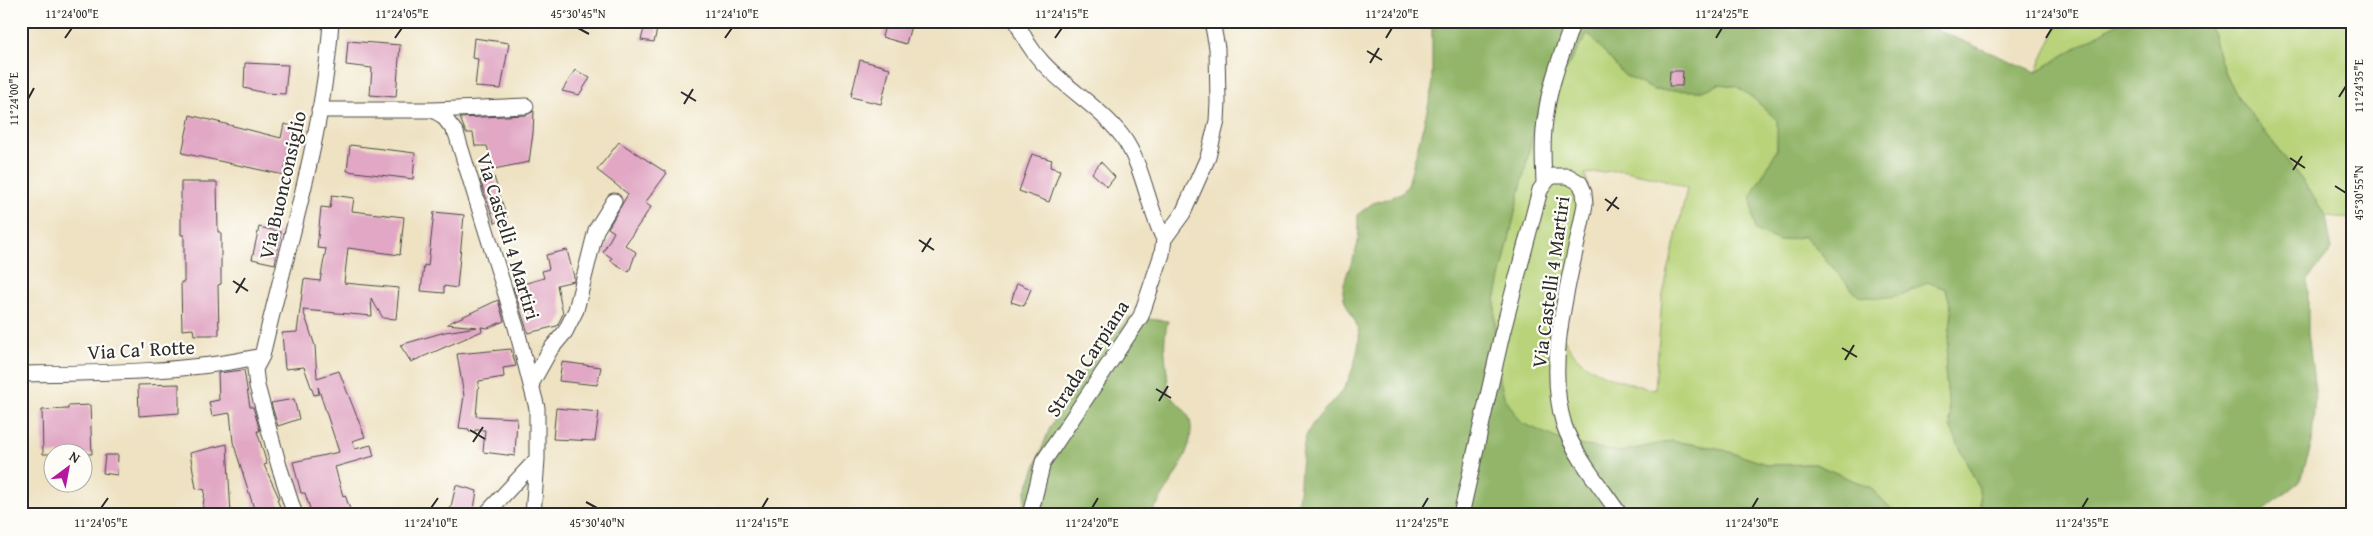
<svg xmlns="http://www.w3.org/2000/svg" width="2373" height="536" font-family="'Gentium Book Plus',serif">
  <style>
    .green { fill: #b8d379; stroke: #727f52; fill-rule: evenodd }
    .forest { fill: #92b569; stroke: #5e704a }
    .building { fill: #e1a7c5 }
    .lines { fill: none; stroke-linecap: round; stroke-linejoin: round }
    .minor-casing { stroke: #484642; stroke-width: 17 }
    .minor { stroke: #fff; stroke-width: 15 }
    .ticks { fill: none; stroke: #2b2b2b; stroke-width: 2 }
    .labels { text-anchor: middle; dominant-baseline: central; stroke-width: 4.5; stroke-linejoin: round; paint-order: stroke }
    .street-label { font-size: 20px; fill: #2b2b2b; stroke: #fdfcf7 }
    .neatline { fill: none; stroke: #2b2b2b; stroke-width: 2 }
    .ticks-label { font-size: 12px; text-anchor: middle; fill: #2b2b2b }
  </style>
  <rect width="100%" height="100%" fill="#fdfcf7"/>
  <filter id="ink" filterUnits="userSpaceOnUse"><feTurbulence type="fractalNoise" baseFrequency=".02" numOctaves="2"/><feDisplacementMap in="SourceGraphic" scale="10" xChannelSelector="R" yChannelSelector="G"/><feConvolveMatrix kernelMatrix="1 2 1 2 8 2 1 2 1" color-interpolation-filters="sRGB"/></filter>
  <filter id="wash" filterUnits="userSpaceOnUse"><feTurbulence type="fractalNoise" baseFrequency=".0096" numOctaves="4" result="noise"/><feDisplacementMap in="SourceGraphic" scale="20" xChannelSelector="R" yChannelSelector="G"/><feGaussianBlur stdDeviation="1.12" result="paint"/><feColorMatrix in="noise" values="0 0 0 0 0 0 0 0 0 0 0 0 0 0 0 0 0 1.4 0 .05"/><feComposite in="paint" operator="in"/></filter>
  <g filter="url(#wash)">
    <rect width="100%" height="100%" fill="#eee2c2"/>
    <!-- green -->
    <path class="green" d="M1890 21H1940L1937 30 1900 26Z
      M2060 21H2121L2036 72Z
      M2205 21H2352V218L2326 216 2305 184 2238 97 2224 72 2211 29Z
      M1588 33 1624 75 1654 90 1703 91 1719 84 1736 86 1753 98 1778 120 1777 150 1751 196 1779 241 1805 236 1858 296 1906 294 1927 282 1946 289 1952 312 1945 370 1951 429 1979 488 1981 515H1897L1871 488 1815 464 1769 465 1717 448 1672 441 1620 452 1567 443 1520 423 1504 396 1495 363V300L1537 116ZM1621 170 1662 179 1687 188 1662 299 1655 390C1631 384 1600 377 1581 361 1572 354 1566 341 1559 332L1588 185 1585 174Z"/>
    <!-- forest -->
    <path class="forest" d="M1432 21H1890L1900 26 1937 30 2036 72 2121 21H2205L2211 29 2224 72 2238 97 2305 184 2326 216 2332 250 2308 279V333L2315 391 2312 443 2300 481 2258 515H1981L1979 488 1951 429 1945 370 1952 312 1946 289 1927 282C1901 297 1888 300 1858 296L1805 236 1779 241 1755 230 1751 196 1777 150V120L1753 98 1736 86 1719 84 1703 91 1654 90 1624 75 1588 33 1537 116 1495 300V363L1504 396 1520 422 1567 443 1620 452 1672 441 1717 448 1769 465 1815 464 1871 488 1897 515H1295C1302 490 1299 464 1305 439 1311 420 1330 406 1342 391 1351 379 1357 356 1359 341 1362 320 1338 305 1344 284 1352 254 1363 249 1357 215L1373 203 1401 194 1408 185 1432 91Z
      M1129 317 1168 321C1160 348 1169 367 1168 394 1175 401 1187 410 1190 420 1198 448 1164 492 1151 515H1022L1026 491 1049 430 1063 403 1101 344 1115 334Z"/>
    <g id="blocks">
      <!-- building -->
      <path class="building" d="M646 21H659L654 42 641 40Z
        M886 21 912 22 906 44 882 37Z
        M474 38 509 43 501 89 475 87 478 59 472 58Z
        M348 41 400 45 396 97 370 95 372 68 346 65Z
        M860 60 890 68 881 104 851 97Z
        M245 63 288 65 285 94 265 93 244 88Z
        M575 70 590 78 579 95 562 91Z
        M1670 71H1683L1682 86H1669Z
        M534 111 533 133 529 162 494 169 487 146H475L473 133H466L460 118 526 115Z
        M190 115 281 138 284 124 304 129 299 145 290 143 284 175 182 153Z
        M619 142 667 173 645 203 651 207 625 245 636 252 629 272 611 261 612 258 603 252 614 232 608 228 628 194 597 170Z
        M350 145 415 153 413 179 347 171Z
        M1032 154 1052 160 1050 167 1060 170 1049 202 1019 191Z
        M1101 162 1115 177 1107 187 1092 173Z
        M494 177 507 218 495 223 480 180Z
        M181 182H217L218 232H221V284L218 285 219 335H194L193 329 182 330 181 282H184V235H181Z
        M332 195 354 198 352 211 404 217 400 255 348 248 344 283 399 288 396 319 383 318 371 298 372 316 303 310 315 346 317 378 339 371 365 437 352 441 355 449 371 445 374 456 335 467 343 496 345 495 352 515H312L305 493H301L293 462 339 452 318 387 319 394 314 395 304 367 285 369 282 333 297 332 304 279 320 281 326 249 317 248 321 207 330 208Z
        M434 212 464 215 457 288 444 286V293L421 291 424 265 428 266Z
        M259 227 281 232 275 264 252 259Z
        M567 250 574 277V281L557 285 563 314 557 326 528 333 513 287 544 278 542 271 549 269 546 255Z
        M1017 283 1031 289 1024 306 1011 302Z
        M498 300 504 321 488 328 481 327 482 331 411 362 400 345 445 332 477 327 447 324Z
        M511 349 516 366 503 368 504 377 479 381 476 416 517 418 515 456 483 452 485 430H475V432H469V429L459 428 464 396 457 354Z
        M562 362 601 367 597 385 559 381Z
        M244 370 250 407H253L260 431H257L267 464 264 465 279 498 277 499 283 515H256L233 442 230 413 212 416 209 402 219 400 218 373Z
        M179 384V413L139 416 138 385Z
        M294 399 299 419 278 426 271 403Z
        M90 405 92 454H43L42 410 68 409V406Z
        M556 408 599 412 595 441 553 439Z
        M227 444 231 515H202L205 490 196 488 190 453Z
        M105 455H118L117 475 103 473Z
        M456 485 477 491 473 515H449Z"/>
    </g>
  </g>
  <g filter="url(#ink)">
    <use href="#blocks" fill-opacity="0" stroke="#484642" stroke-width="1"/>
    <g class="lines">
      <!-- minor casing -->
      <g class="minor-casing">
        <path id="minor" d="M1017 21C1036 75 1089 94 1122 136 1144 166 1147 206 1164 239
          M319 110H433L443 116 456 133 516 327 537 408V459L533 515
          M433 110 526 106
          M1544 183C1543 159 1542 137 1546 114 1550 82 1563 52 1573 21
          M21 374C102 373 182 373 262 356
          M531 384 550 350 565 332 576 310 596 230 614 201
          M295 515 279 466 257 386 255 369 262 356C287 246 324 134 331 21
          M485 515 537 459
          M1030 515 1043 462 1141 316 1162 254 1164 239 1183 213 1208 157 1217 121 1218 102 1217 48 1212 21
          M1461 515 1502 334 1540 190 1548 179 1553 176H1568L1580 183 1584 192 1585 204C1573 272 1543 357 1564 425 1574 455 1602 488 1620 515"/>
      </g>
      <!-- minor -->
      <use href="#minor" class="minor"/>
    </g>
  </g>
  <!-- ticks -->
  <path class="ticks" d="M578 28 589 34M65 38 72 28M395 38 402 28M725 38 732 28M1055 38 1062 28M1386 38 1392 28M1716 38 1722 28M2046 38 2052 28M1367 51 1382 60M1370 63 1379 48M681 92 696 101M2339 97 2346 86M28 99 34 88M684 104 693 89M2290 158 2305 168M2293 170 2302 156M2335 186 2346 193M1605 199 1619 209M1607 211 1617 197M919 240 934 250M922 252 931 238M233 281 248 291M236 293 245 278M1842 348 1857 357M1845 360 1854 345M1156 389 1171 398M1159 401 1168 386M470 430 485 439M473 442 483 427M586 502 597 508M101 508 108 498M431 508 438 498M762 508 768 498M1092 508 1098 498M1422 508 1428 498M1752 508 1758 498M2082 508 2088 498"/>
  <g class="labels">
    <!-- street labels -->
    <g class="street-label">
      <text transform="translate(282 185) rotate(-77)">Via Buonconsiglio</text>
      <text transform="translate(509 236) rotate(73)">Via Castelli 4 Martiri</text>
      <text transform="translate(1550 282) rotate(-82)">Via Castelli 4 Martiri</text>
      <text transform="translate(141 349) rotate(-3)">Via Ca' Rotte</text>
      <text transform="translate(1087 358) rotate(-57)">Strada Carpiana</text>
    </g>
  </g>
  <!-- margin -->
  <rect width="2373" height="536" fill="none" stroke="#fdfcf7" stroke-width="55"/>
  <!-- north arrow -->
  <g transform="translate(68 468) rotate(32)"><circle r="24" fill="#fdfcf7" stroke="#a9a8a5"/>
  <path d="M0-4L9 19L0 12L-9 19Z" fill="#b5179e"/>
  <text y="-8" font-size="14" font-weight="bold" text-anchor="middle" fill="#2b2b2b">N</text>
  </g>
  <rect x="28" y="28" width="2318" height="480" class="neatline"/>
  <g class="ticks-label">
    <text x="72" y="18">11°24'00"E</text>
    <text x="402" y="18">11°24'05"E</text>
    <text x="578" y="18">45°30'45"N</text>
    <text x="732" y="18">11°24'10"E</text>
    <text x="1062" y="18">11°24'15"E</text>
    <text x="1392" y="18">11°24'20"E</text>
    <text x="1722" y="18">11°24'25"E</text>
    <text x="2052" y="18">11°24'30"E</text>
    <text transform="translate(2359 86) rotate(-90)" y="4">11°24'35"E</text>
    <text transform="translate(14 99) rotate(-90)" y="4">11°24'00"E</text>
    <text transform="translate(2359 193) rotate(-90)" y="4">45°30'55"N</text>
    <text x="101" y="527">11°24'05"E</text>
    <text x="431" y="527">11°24'10"E</text>
    <text x="597" y="527">45°30'40"N</text>
    <text x="762" y="527">11°24'15"E</text>
    <text x="1092" y="527">11°24'20"E</text>
    <text x="1422" y="527">11°24'25"E</text>
    <text x="1752" y="527">11°24'30"E</text>
    <text x="2082" y="527">11°24'35"E</text>
  </g>
</svg>
